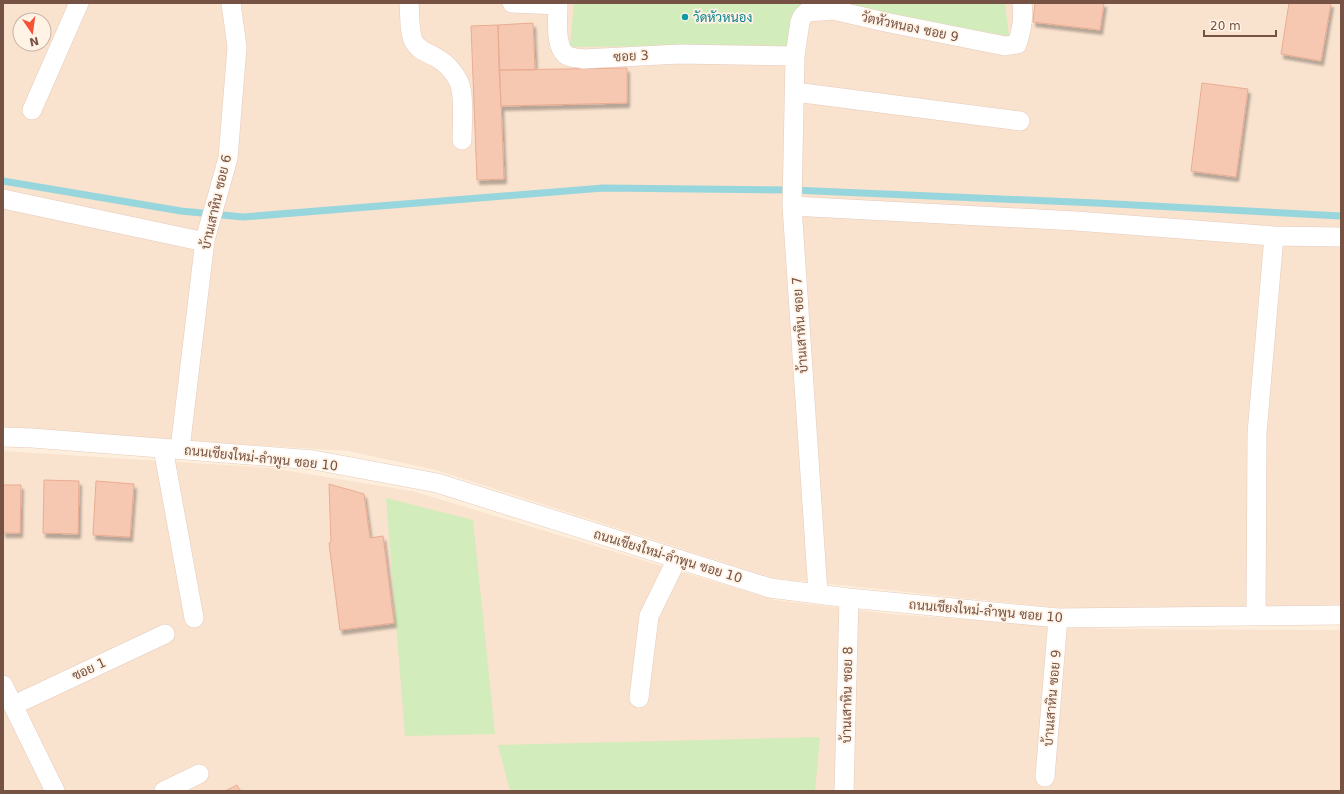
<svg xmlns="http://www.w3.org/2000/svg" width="1344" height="794" font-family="'DejaVu Sans',Sarabun,sans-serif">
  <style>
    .residential { fill: #f9e2ce; fill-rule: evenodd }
    .green { fill: #d3ecbb }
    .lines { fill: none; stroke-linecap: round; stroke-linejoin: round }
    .stream { stroke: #96d6dc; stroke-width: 7 }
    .building { fill: #f6c8b2; stroke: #eaac91; filter: url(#shadow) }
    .street-casing { stroke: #e5cbbc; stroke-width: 20 }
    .street { stroke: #fff; stroke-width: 19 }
    .culture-dot { fill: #0f9aa8; stroke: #fff3e5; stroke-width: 1.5 }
    .labels { text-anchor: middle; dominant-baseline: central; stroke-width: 3.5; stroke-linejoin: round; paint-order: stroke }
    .culture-label { font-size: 13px; fill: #0d838f; stroke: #fff3e5; text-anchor: start }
    .street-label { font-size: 13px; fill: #765244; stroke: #fff3e5 }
  </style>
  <defs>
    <filter id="shadow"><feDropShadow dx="2.5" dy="4.5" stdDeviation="1" flood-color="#0004"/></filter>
  </defs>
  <rect width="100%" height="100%" fill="#feefdd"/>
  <!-- residential -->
  <path class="residential" d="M3 3H1341V609L1059 608 773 578 436 470 348 451 3 429ZM20 20H44V44H20Z
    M3 451 271 468 412 491 775 600 890 614 1105 629 1341 630V791H3Z"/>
  <!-- green -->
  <path class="green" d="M574 3H804L791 31 788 47 761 45 570 47Z
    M823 3H1005L1009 36Z
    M386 498 473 520 495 734 405 736Z
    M820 737 815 791H510L498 745Z"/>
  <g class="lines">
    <!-- stream -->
    <path class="stream" d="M3 181 181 211 243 217 603 188 792 190 1096 203 1341 216"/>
  </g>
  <!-- building -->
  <path class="building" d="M1035 3H1104L1100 30 1033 22Z
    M1289 3H1331L1321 61 1281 54Z
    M533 23 535 70H499L498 25Z
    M498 25 504 179 477 180 471 26Z
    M627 68V103L501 106 499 70Z
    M1202 83 1248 89 1236 177 1191 171Z
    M44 480 79 481 78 534 43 533Z
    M96 481 134 484 130 537 93 535Z
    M329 484 364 494 370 538 383 536 394 623 340 630 329 543 331 542Z
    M3 485H21L20 533H3Z
    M237 785 240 791H225Z"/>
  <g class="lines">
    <!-- street casing -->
    <g class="street-casing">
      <path id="street" d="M409 3C410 14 409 33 414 42 419 51 429 53 437 58 446 63 454 72 459 82 465 98 462 123 462 140
        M512 3 558 5C558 18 554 49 568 56 572 58 579 58 583 59L680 54 795 56
        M795 92 1020 121
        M32 110 79 3
        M3 199 205 242
        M792 206 1076 221 1274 236 1341 237
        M3 437 32 438 314 460 437 483 770 588 849 598 1058 618 1341 615
        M163 448 194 618
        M180 449 205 240 228 158 237 47 231 3
        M818 593 792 206 795 56 800 22 802 17 807 12 833 10 885 22 1005 46 1017 44C1022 30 1024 18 1022 3
        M1256 616 1257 433 1274 236
        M3 685 55 791
        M639 698 649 616 677 559
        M14 705 165 634
        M1045 777 1058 618
        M164 791 199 774
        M844 791 849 598"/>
    </g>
    <!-- street -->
    <use href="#street" class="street"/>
  </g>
  <!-- markers -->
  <circle class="culture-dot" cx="685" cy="17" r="4"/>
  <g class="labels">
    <!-- culture labels -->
    <g class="culture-label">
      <text x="693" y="17">วัดหัวหนอง</text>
    </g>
    <!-- street labels -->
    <g class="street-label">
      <text transform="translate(910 27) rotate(12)">วัตหัวหนอง ซอย 9</text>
      <text transform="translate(631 56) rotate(-3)">ซอย 3</text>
      <text transform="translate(216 202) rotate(-77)">บ้านเสาหิน ซอย 6</text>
      <text transform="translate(800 325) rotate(-94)">บ้านเสาหิน ซอย 7</text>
      <text transform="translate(261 458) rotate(6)">ถนนเชียงใหม่-ลำพูน ซอย 10</text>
      <text transform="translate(668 556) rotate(17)">ถนนเชียงใหม่-ลำพูน ซอย 10</text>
      <text transform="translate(986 611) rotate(5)">ถนนเชียงใหม่-ลำพูน ซอย 10</text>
      <text transform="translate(89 669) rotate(-25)">ซอย 1</text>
      <text transform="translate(847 695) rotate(-89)">บ้านเสาหิน ซอย 8</text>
      <text transform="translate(1052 698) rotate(-85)">บ้านเสาหิน ซอย 9</text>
    </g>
  </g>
  <!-- border -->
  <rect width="1344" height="794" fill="none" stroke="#765244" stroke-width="8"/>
  <!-- north arrow -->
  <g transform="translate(32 32) rotate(167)"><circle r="19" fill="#fff3e5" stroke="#c8b3a5"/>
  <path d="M0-3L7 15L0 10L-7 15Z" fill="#f55135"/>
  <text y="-6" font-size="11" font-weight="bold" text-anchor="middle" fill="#765244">N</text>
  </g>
  <!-- scale -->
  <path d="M1204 30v6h72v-6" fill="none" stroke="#765244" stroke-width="2"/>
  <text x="1210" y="30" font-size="12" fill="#765244" stroke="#fff3e5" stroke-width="3" paint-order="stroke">20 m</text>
</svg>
